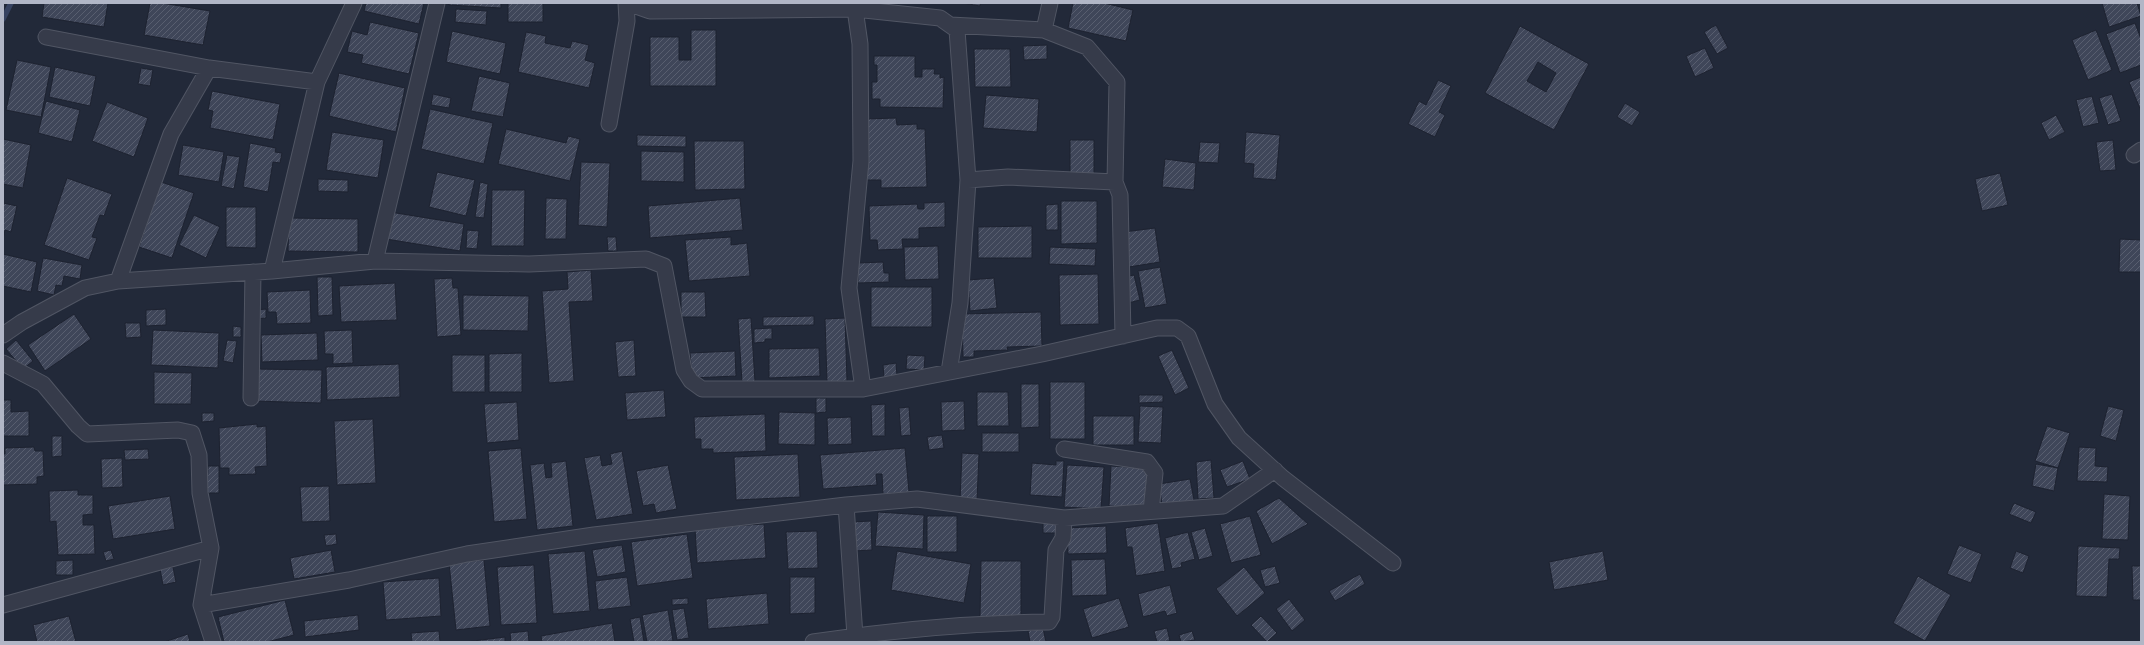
<svg xmlns="http://www.w3.org/2000/svg" width="2144" height="645" font-family="Rubik,sans-serif">
  <style>
    .lines { fill: none; stroke-linecap: round; stroke-linejoin: round }
    .stream { stroke: #364260; stroke-width: 5.5 }
    .building { fill: url(#building-hatch); stroke: #1d2230; fill-rule: evenodd }
    .minor-casing { stroke: #515664; stroke-width: 17 }
    .minor { stroke: #363b4a; stroke-width: 15 }
  </style>
  <defs>
    <pattern id="building-hatch" width="6" height="6" patternUnits="userSpaceOnUse"><rect width="6" height="6" fill="#3f4659"/><path d="M-1 1l2-2M0 6l6-6M5 7l2-2" fill="none" stroke="#585e6f"/></pattern>
  </defs>
  <rect width="100%" height="100%" fill="#222939"/>
  <g class="lines">
    <!-- stream -->
    <path class="stream" d="M3 19 11 3"/>
  </g>
  <!-- building -->
  <path class="building" d="M44 3H108L104 27 42 17Z
    M150 3H162L210 11 203 45 144 35Z
    M366 3H424L419 24 364 11Z
    M449 3H501V8L449 5Z
    M508 3H543V22H508Z
    M963 3H980V6Z
    M1073 3H1104L1133 10 1126 41 1068 28Z
    M2102 3H2137L2141 16 2109 27Z
    M456 9 487 11 486 25 455 22Z
    M370 22 419 33 409 74 361 63 363 55 347 52 352 31 367 35Z
    M2135 23 2141 39V65L2120 73 2106 34Z
    M1716 25 1728 48 1717 54 1704 32Z
    M1520 26 1589 64 1554 130 1485 93ZM1538 62 1556 73 1546 92 1527 81Z
    M691 30H716V86H650V37H679V60H691Z
    M2096 30 2112 70 2088 80 2072 40Z
    M452 31 506 43 500 74 446 62Z
    M526 32 546 36 545 43 570 48 572 41 589 45 585 60 595 63 589 88 518 72Z
    M1047 45V59L1024 60 1023 46Z
    M1705 48 1714 68 1695 77 1686 56Z
    M974 49H1010L1011 87H975Z
    M874 56H915V77H922V69H935L934 74H940V78L944 77 943 108 880 107V99H872V82H877V65H874Z
    M17 60 51 67 41 117 6 110Z
    M55 67 96 76 90 106 49 97Z
    M141 68 153 70 150 86 138 84Z
    M339 73 405 88 396 132 329 116Z
    M479 76 510 83 503 117 471 111Z
    M2141 77V111L2129 82Z
    M1438 80 1451 86 1439 112 1445 115 1435 137 1408 124 1419 101 1426 105Z
    M212 91 280 104 273 140 210 128 213 111 208 110Z
    M433 94 451 98 449 108 431 105Z
    M2112 94 2121 121 2108 125 2099 98Z
    M986 95 1039 99 1037 132 983 128Z
    M2092 96 2099 123 2083 127 2076 100Z
    M46 101 80 110 72 142 38 133Z
    M107 102 148 118 134 157 92 141Z
    M1625 103 1640 112 1632 126 1617 117Z
    M430 109 493 123 484 164 421 149Z
    M2056 115 2065 132 2049 140 2041 123Z
    M896 118 897 125 917 124V129H925L927 187 881 188V180H867L865 119Z
    M506 129 566 143 568 136 580 139 570 181 498 164Z
    M332 132 384 140 378 178 326 170Z
    M1246 132 1280 135 1276 180 1253 178 1254 164 1244 163Z
    M637 135 686 136V147L637 146Z
    M3 139 31 145 23 188 3 184Z
    M1070 140H1094V174L1070 175Z
    M2113 140 2116 170 2100 171 2096 142Z
    M694 141H744L745 189 695 190Z
    M1200 142 1220 143 1218 163 1198 162Z
    M250 143 276 148 275 152 282 153 280 163 273 162 268 192 243 187Z
    M183 145 224 152 219 182 178 175Z
    M641 151 684 152V182L641 181Z
    M227 155 240 157 234 189 221 186Z
    M1165 159 1196 163 1194 190 1162 187Z
    M581 162 610 163 607 227 578 225Z
    M437 172 475 180 466 216 429 207Z
    M2000 173 2008 205 1982 211 1975 179Z
    M67 178 112 194 104 216 100 215 92 237 97 238 89 260 44 245Z
    M318 179 348 180V192L318 191Z
    M161 182 194 193 172 258 139 247Z
    M480 182 488 184 484 218 475 217Z
    M492 190H525L524 246H491Z
    M546 198 567 199 566 239H545Z
    M740 198 743 230 650 238 648 206Z
    M1061 201H1097V243L1061 244Z
    M945 202V227L919 228V239H902L903 249 878 250 877 240H870L869 206 917 204 918 209H924V203Z
    M3 203 17 206 11 232 5 230 3 239Z
    M1058 204V230H1046V205Z
    M226 207H256V248L226 247Z
    M390 212 464 224 460 251 386 239Z
    M194 215 220 227 206 258 179 245Z
    M289 218 358 219V252L288 251Z
    M1032 226V258H978V227Z
    M1155 228 1160 262 1129 267 1124 232Z
    M467 230 479 231 477 249 466 248Z
    M607 237H616L617 251H608Z
    M731 237V245L747 243 750 276 689 281 685 240Z
    M2120 239 2141 240V272H2119Z
    M938 246 939 279 905 280 904 247Z
    M1050 247 1096 249 1095 266 1049 264Z
    M3 254 37 262 31 292 3 286Z
    M43 258 82 265 80 279 64 276 62 286 56 285 54 295 37 291Z
    M883 262 884 273H889V282L858 283V263Z
    M1160 267 1167 304 1145 308 1138 271Z
    M591 270 593 301 569 302 574 381 549 383 542 291 568 289 567 272Z
    M1098 274 1099 324 1060 325 1059 275Z
    M1134 275 1140 300 1128 303 1123 277Z
    M317 277H332L333 315 318 316Z
    M452 278 453 288H458L461 335 437 337 434 279Z
    M994 278 997 308 970 311 968 280Z
    M395 283 397 320 341 322 339 286Z
    M871 287H932V327H871Z
    M310 290 311 323 277 324 276 312H268L267 292Z
    M681 292H705L706 317H681Z
    M463 295 529 296 528 331 463 330Z
    M166 309V325L146 326V310Z
    M266 309V318L255 319V310Z
    M1041 312 1042 346 1007 347 1008 350 974 351V357H963L962 314Z
    M74 314 91 339 45 371 28 345Z
    M814 316V325L763 326V317Z
    M751 318 755 382H742L738 319Z
    M845 318 847 381 827 382 825 319Z
    M125 323H140L141 337 126 338Z
    M233 326 241 327V337H233Z
    M772 328V339H765V342L754 343V329Z
    M153 330 219 333 218 368 151 365Z
    M352 330 353 363 333 364V354H325L324 331Z
    M317 333 318 360 262 362 261 335Z
    M16 340 33 361 23 369 6 349Z
    M227 340 237 341 233 363 223 361Z
    M634 340 636 376 618 377 615 342Z
    M819 348 820 376 769 378V349Z
    M1172 350 1189 388 1175 395 1158 356Z
    M735 351 736 376 692 378 690 353Z
    M522 353V392H489V354Z
    M452 355H485V392H452Z
    M907 355 925 356 924 370 906 369Z
    M896 363 897 376 884 378 883 365Z
    M399 364 400 397 327 400 326 367Z
    M255 369 322 370 321 403 254 401Z
    M154 372 192 373 191 404H154Z
    M1050 382H1085V439H1050Z
    M1021 384H1039V427L1021 428Z
    M664 390 666 417 627 420 625 393Z
    M977 392H1008L1009 426H977Z
    M1139 395H1163V402L1139 403Z
    M816 398H826V412L816 413Z
    M3 400H11V412L29 411V436H3Z
    M964 401 965 430 942 431 941 402Z
    M517 402 519 440 487 443 484 404Z
    M885 404V436H872L871 405Z
    M1140 406 1163 407 1161 443 1138 442Z
    M2108 406 2124 410 2116 441 2100 436Z
    M909 407 911 435 901 436 899 408Z
    M779 412 815 413V445L778 444Z
    M202 413H214V421L202 422Z
    M765 414 766 451 713 453V449H701V439H695L694 417Z
    M1093 416H1134V445H1093Z
    M851 417 852 444 828 445 827 418Z
    M373 419 376 483 337 485 334 421Z
    M257 424V427L266 426 267 466 255 467 256 474 229 475V468H220L219 428Z
    M2047 426 2070 433 2058 468 2035 461Z
    M982 433H1019V452H982Z
    M942 435 944 448 929 450 927 437Z
    M52 436H62V456L52 457Z
    M34 447 35 451H43L44 476 37 477V484L3 485V454H5V448Z
    M2079 447 2096 448 2095 466 2108 467 2107 482 2077 481Z
    M521 448 527 519 494 522 488 451Z
    M905 448 909 492 883 494 882 474H876L877 485 823 489 820 455Z
    M148 449 149 459 125 460 124 450Z
    M622 451 633 514 596 520 584 458 600 455 602 466 612 464 610 454Z
    M962 453 979 454 977 501 960 500Z
    M798 454 800 497 736 500 734 457Z
    M122 458 123 487 102 488 101 459Z
    M1211 460 1214 498 1198 499 1196 462Z
    M566 461 573 526 537 530 530 465 544 463 546 478 552 477 551 463Z
    M1056 461H1064L1062 497 1030 495 1032 463 1056 465Z
    M1243 461 1250 479 1227 487 1220 470Z
    M2036 464 2058 468 2054 491 2032 486Z
    M668 465 677 509 656 513 654 504 643 506 636 471Z
    M1067 465 1104 467 1101 509 1064 507Z
    M208 466H219V493H207Z
    M1111 466 1148 468 1146 508 1109 506Z
    M1190 479 1194 500 1162 505 1159 484Z
    M329 486 330 521 302 522 300 487Z
    M78 490V495H93V514L83 515V525H94L95 554 58 555 56 521 50 522 49 491Z
    M2104 494 2130 496 2128 540 2102 539Z
    M170 496 175 529 113 539 108 506Z
    M1279 498 1308 524 1272 544 1256 511Z
    M2014 503 2036 512 2031 523 2009 514Z
    M878 512 924 515 923 549 875 546Z
    M927 516H957V552H927Z
    M1250 516 1261 555 1231 563 1220 524Z
    M871 521 872 550 853 551 851 522Z
    M1061 522 1062 533H1043V523Z
    M1158 523 1165 571 1136 576 1132 547H1127L1125 528Z
    M764 524 766 558 697 563 695 528Z
    M1106 526 1107 553 1068 554 1067 528Z
    M1205 528 1213 556 1199 560 1191 532Z
    M817 531 818 568 788 569 786 532Z
    M1188 532 1195 559 1181 563 1182 567 1172 569 1165 538Z
    M336 534 337 544 326 546 324 535Z
    M687 534 693 578 637 586 631 542Z
    M622 545 626 572 597 577 592 550Z
    M1959 545 1982 554 1971 583 1947 574Z
    M2078 546 2120 548 2119 559H2109L2107 597 2076 596Z
    M111 550 114 559 106 561 103 552Z
    M331 550 335 572 294 579 290 558Z
    M585 551 590 611 553 614 548 554Z
    M897 551 971 564 964 603 891 590Z
    M1603 551 1608 580 1554 590 1549 562Z
    M2016 551 2029 556 2023 573 2010 568Z
    M1105 559 1107 595 1072 596 1071 560Z
    M73 560V575H56V561Z
    M484 560 490 626 456 630 449 563Z
    M981 561H1021V617H980Z
    M534 565 537 623 501 625 497 567Z
    M1275 566 1280 583 1265 587 1260 570Z
    M2132 566H2141V600H2133Z
    M173 567 176 582 163 585 160 569Z
    M1244 567 1265 593 1237 616 1216 589Z
    M1360 574 1365 584 1335 601 1329 591Z
    M1918 576 1951 595 1925 641 1893 623Z
    M627 577 631 606 598 610 595 581Z
    M790 577H815V613L790 614Z
    M439 578 441 616 386 620 383 582Z
    M1170 585 1177 613 1167 616 1165 611 1143 617 1138 594Z
    M767 593 769 624 708 629 706 599Z
    M688 598V604L672 605V599Z
    M1119 598 1129 627 1092 638 1083 609Z
    M1289 599 1305 620 1292 631 1276 609Z
    M285 600 294 635 267 642H224L218 617Z
    M684 608 689 638 677 640 672 610Z
    M668 610 673 641 647 642 642 615Z
    M358 615 359 630 305 637 304 621Z
    M69 616 76 642H37L33 625Z
    M1261 616 1277 633 1267 642 1251 625Z
    M640 617 644 642H634L630 619Z
    M612 623 615 642H542L541 636Z
    M1043 628 1046 642H1030L1028 631Z
    M1167 628 1170 641 1157 642 1154 631Z
    M439 631 440 642H412L411 633Z
    M528 631 529 642H511L510 633Z
    M1192 631 1195 640 1181 642 1179 635Z
    M188 634 190 642H164Z
    M505 637V642H465Z"/>
  <g class="lines">
    <!-- minor casing -->
    <g class="minor-casing">
      <path id="minor" d="M627 3 650 11 855 9 940 18 957 30 968 180 960 303 949 372
        M855 9 860 44 861 161 849 288 863 389
        M950 25 1044 30 1087 47 1117 82 1115 182 1120 195 1123 336
        M1044 30 1050 3
        M46 37 209 68 317 82
        M609 124 627 21 626 3
        M2134 155 2141 150
        M968 180 1008 177 1115 182
        M375 261 437 3
        M272 271 317 82 354 3
        M118 281 171 134 209 68
        M3 335 22 322 85 288 118 281 272 271 375 261 529 264 646 259 664 266 684 370 691 381 702 389H863L1042 354 1157 328H1177L1188 336 1215 404 1239 438 1283 478 1393 563
        M3 363 43 384 78 426 87 434 178 430 192 433 199 455 200 493 211 548 201 605 213 642
        M251 398 253 272
        M1064 449 1147 462 1155 473 1151 511
        M846 505 855 636
        M3 605 211 548
        M201 605 349 580 467 554 594 535 846 505 917 499 1064 518 1223 506 1275 470
        M813 642C891 630 970 623 1049 622L1052 617 1056 550 1063 538 1064 518"/>
    </g>
    <!-- minor -->
    <use href="#minor" class="minor"/>
  </g>
  <!-- border -->
  <rect width="2144" height="645" fill="none" stroke="#b1b6c6" stroke-width="8"/>
</svg>
